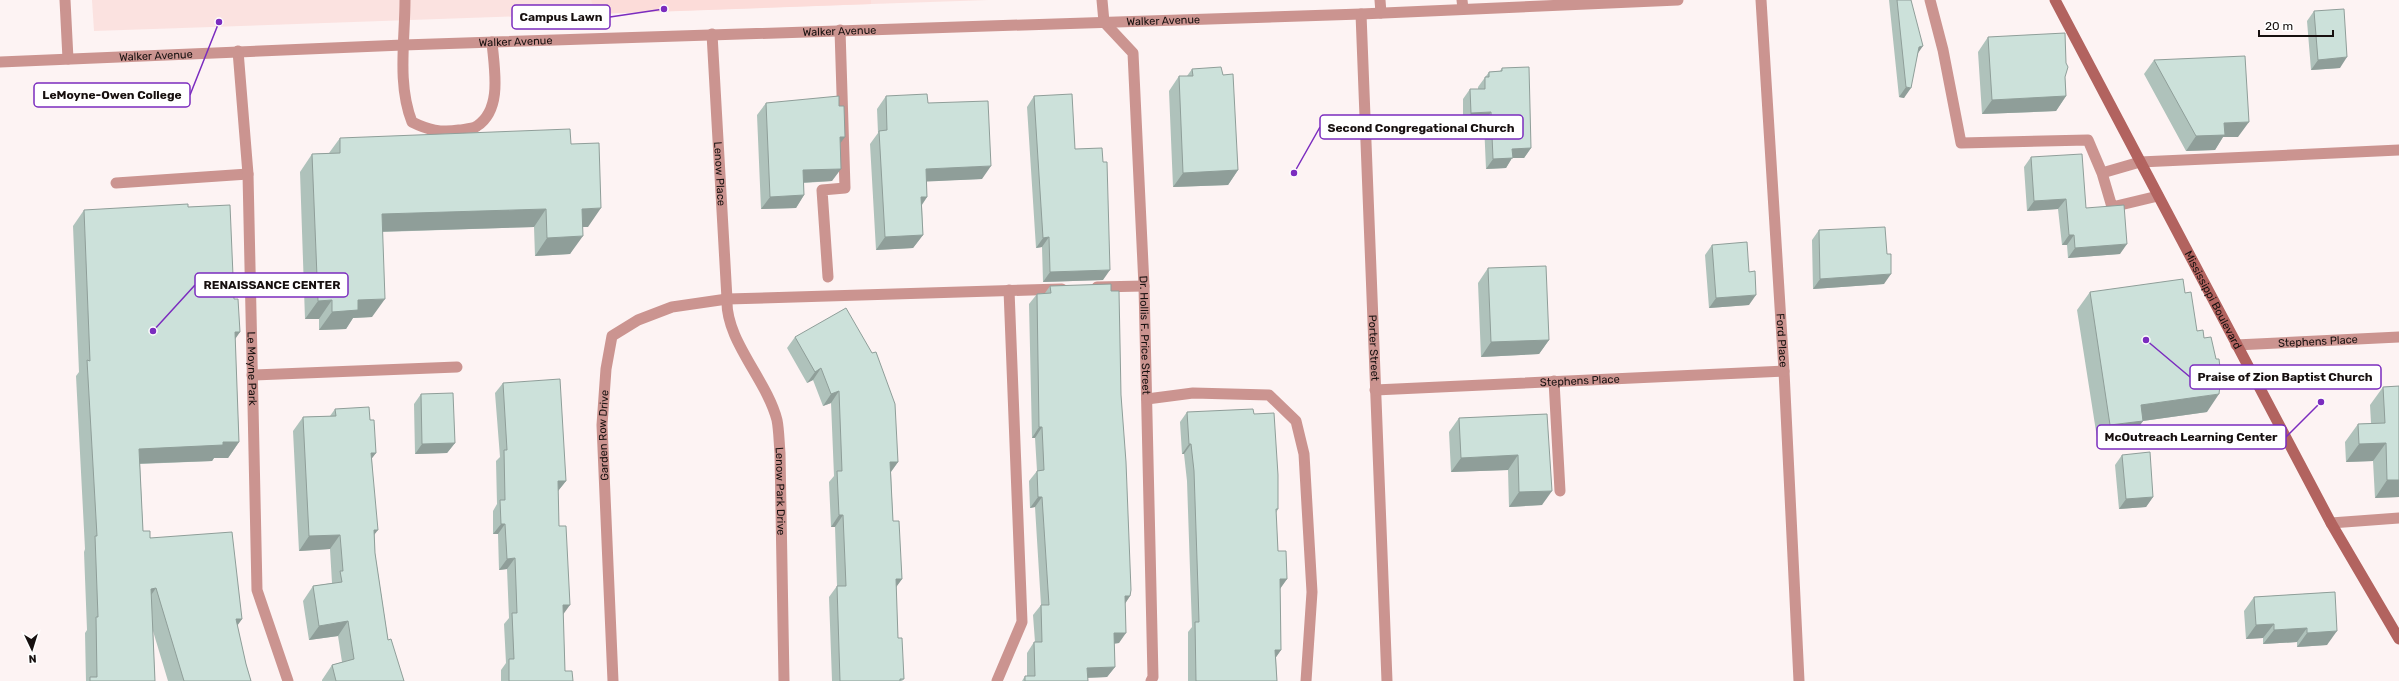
<svg xmlns="http://www.w3.org/2000/svg" width="2399" height="681" font-family="Rubik,sans-serif">
  <style>
    .built { fill: #fbe2e0 }
    .green { fill: #fcdcd9 }
    .lines { fill: none; stroke-linecap: round; stroke-linejoin: round }
    .service { stroke: #cb9490; stroke-width: 11 }
    .minor { stroke: #cb9490; stroke-width: 11 }
    .tertiary { stroke: #cb9490; stroke-width: 11 }
    .secondary { stroke: #b2635f; stroke-width: 11 }
    .wall { fill: #afc2bb }
    .shaded-wall { fill: #8f9e99 }
    .building { fill: #cce1da; stroke: #8f9e99 }
    .labels { text-anchor: middle; dominant-baseline: central; stroke-width: 4; stroke-linejoin: round; paint-order: stroke }
    .street-label { font-size: 11px; fill: #17100f; stroke: #fff }
    .leader { fill: none; stroke: #7b2cbf; stroke-width: 1.5 }
    .callout-dot { fill: #7b2cbf; stroke: #fff; stroke-width: 1.5 }
    .callout { fill: #fff; stroke: #7b2cbf; stroke-width: 1.5 }
    .callout-label { font-size: 12px; text-anchor: middle; font-weight: bold; fill: #17100f }
  </style>
  <rect width="100%" height="100%" fill="#fdf3f3"/>
  <!-- built -->
  <path class="built" d="M92 0H989L94 31Z"/>
  <!-- green -->
  <path class="green" d="M591 0H871V4L596 14Z"/>
  <g class="lines">
    <!-- service -->
    <path class="service" d="M405 0C405 40 397 84 412 122 428 130 441 133 459 130 465 129 473 129 477 126 503 109 494 68 492 42
      M1380 0 1381 13
      M1462 0 1463 9
      M1930 0 1943 50 1961 143 2088 140 2102 173 2112 207 2158 196
      M2102 173 2140 162 2399 150
      M116 183 248 174
      M828 277 822 190 845 188 840 30
      M252 375 457 367
      M1554 381 1560 491
      M2331 523 2399 518
      M997 681 1022 622 1009 290"/>
    <!-- minor -->
    <g class="minor">
      <path d="M65 0 68 59"/>
      <path id="s1" d="M1102 0 1104 22 1133 53 1144 286 1153 677 1151 681"/>
      <path id="s2" d="M1761 0 1784 371 1799 681"/>
      <path id="s3" d="M1361 14 1387 681"/>
      <path id="s4" d="M712 34 727 299C725 340 767 380 777 420 779 430 779 442 780 453L784 681"/>
      <path id="s5" d="M238 51 248 174 257 590 288 681"/>
      <path d="M1097 287 1144 286"/>
      <path id="s6" d="M2236 345 2399 337"/>
      <path id="s7" d="M1375 390 1784 371"/>
      <path d="M1147 399 1193 393 1269 395 1296 421 1304 454 1312 592 1306 681"/>
      <path id="s8" d="M613 681 602 425 606 369 612 336 638 320 672 307 727 299 1062 289"/>
    </g>
    <!-- tertiary -->
    <path class="tertiary" id="s9" d="M0 62 403 45 1361 14 1678 0"/>
    <!-- secondary -->
    <path class="secondary" id="s10" d="M2055 0 2331 523 2399 639"/>
  </g>
  <!-- wall -->
  <path class="wall" d="M1889 0H1911L1918 54 1904 98 1899 97Z
    M2314 11 2340 68 2311 70 2307 21Z
    M1988 37 2066 63 2065 77 2066 96 2056 111 1982 114 1978 52Z
    M2154 60 2238 137H2223L2215 150 2186 151 2144 74Z
    M1502 68 1531 148 1524 158H1512L1506 168 1486 169 1484 123H1463V99L1470 89H1478V87L1489 72 1500 71Z
    M1192 69 1238 170 1228 185 1173 187 1169 91 1179 76H1187Z
    M886 96 928 103 982 179 927 181V197L922 205 923 235 913 248 876 250 870 144 878 133 877 109Z
    M1034 96 1075 149 1103 280 1043 282 1042 247 1036 248 1027 107Z
    M766 103 840 144 832 181 804 183V195L796 208 761 209 757 115Z
    M340 138 571 144 588 227H583L570 254 535 256 534 227 382 232 372 317 353 318 346 329 319 330V319H305L300 172 312 154 329 153Z
    M2031 157 2086 208 2120 254 2068 258 2067 245H2062L2058 209 2027 211 2024 167Z
    M188 207 234 299 240 332 235 338 239 442 228 458H214L212 461 140 464 143 531 242 619 237 626 246 664 251 681H168L153 631 155 681H86L85 633 87 630 84 552 85 549 76 376 79 372 73 226 84 210Z
    M1819 230 1887 254 1884 284 1813 289 1812 240Z
    M1712 245 1749 305 1709 308 1705 255Z
    M1488 268 1549 340 1539 354 1481 357 1478 283Z
    M1050 286 1111 291 1121 395 1130 596 1125 603 1119 643 1114 644 1115 667 1107 677 1088 678V681H1022L1025 676H1027V653L1034 642H1035L1033 615 1041 605 1035 507 1030 508 1029 481 1037 471 1035 438H1032L1029 304 1037 294 1045 293Z
    M2090 292 2185 293 2207 412 2143 421 2130 439 2098 444 2077 310Z
    M795 337 898 462 891 472 893 521 902 579 896 587 898 638 904 679 902 681H832L829 597 837 586 835 527H831L829 482 834 476 831 403 823 406 813 380 807 383 787 348Z
    M503 383 566 481 558 491 559 526 563 615 565 671 573 681H501V670L506 663 504 624 509 618 507 569 499 570 498 534H493V511L497 504 496 461 500 457 495 393Z
    M2399 386V497L2375 498 2373 461 2346 462 2345 442 2358 424 2371 423 2370 405 2383 387Z
    M421 394 455 443 447 453 415 454 414 404Z
    M335 409 370 420 376 453 372 458 375 553 388 640 404 681H322V680L332 665 342 662 338 636 309 640 303 601 313 586 332 583 330 549 299 551 293 431 303 417 330 416Z
    M1187 412 1254 414 1278 509 1276 513 1278 551 1287 579 1280 588 1281 650 1276 657 1277 681H1188V632L1192 627 1191 599 1187 481 1184 454H1182L1180 422Z
    M1547 414 1542 505 1509 507 1508 470 1451 472 1449 432 1459 418Z
    M2122 455 2153 497 2146 507 2119 509 2115 465Z
    M2335 592 2327 645 2297 647V642L2263 644V638L2246 639 2244 611 2254 597Z"/>
  <!-- shaded-wall -->
  <path class="shaded-wall" d="M1923 46 1916 56 1919 47Z
    M2347 57 2340 68 2311 70 2318 60Z
    M1906 87 1911 88 1904 98 1899 97Z
    M2066 96 2056 111 1982 114 1992 100Z
    M1491 112 1484 123H1463L1471 113Z
    M2249 122 2238 137H2223L2215 150 2186 151 2196 136 2224 123Z
    M840 137H845L836 149Z
    M1531 148 1524 158H1512L1506 168 1486 169 1493 159 1512 149Z
    M991 166 982 179 917 182 926 169Z
    M841 169 832 181 794 183 803 170Z
    M1238 170 1228 185 1173 187 1183 173Z
    M804 195 796 208 761 209 770 197Z
    M921 197H927L918 210Z
    M2066 199 2058 209 2027 211 2034 201Z
    M601 208 588 227H569L582 209Z
    M546 209 534 227 369 232 382 214Z
    M923 235 913 248 876 250 885 237Z
    M2069 235H2074L2067 245H2062Z
    M583 236 570 254 535 256 547 238Z
    M1049 237 1042 247 1036 248 1043 238Z
    M2127 244 2120 254 2068 258 2075 248Z
    M1110 270 1103 280 1043 282 1050 272Z
    M1891 274 1884 284 1813 289 1820 279Z
    M1756 295 1749 305 1709 308 1716 298Z
    M385 299 372 317 353 318 346 329 319 330 332 312 358 300Z
    M332 300 319 319H305L318 301Z
    M235 332H240L229 348Z
    M1549 340 1539 354 1481 357 1491 342Z
    M821 368 813 380 807 383 815 372Z
    M839 391 831 403 823 406 831 394Z
    M2219 394 2207 412 2128 423 2141 405Z
    M2143 421 2130 439 2098 444 2110 425Z
    M1039 427H1042L1035 438H1032Z
    M223 442H239L228 458H214L212 461 128 464 139 449Z
    M455 443 447 453 415 454 422 444Z
    M2386 443 2373 461 2346 462 2359 444Z
    M1189 444H1191L1184 454H1182Z
    M371 453H376L365 467Z
    M1518 455 1508 470 1451 472 1461 458Z
    M890 462H898L890 473Z
    M2387 480H2399V497L2375 498Z
    M558 481H566L558 491Z
    M1552 491 1542 505 1509 507 1519 492Z
    M1038 497H1042L1035 507 1030 508Z
    M2153 497 2146 507 2119 509 2126 499Z
    M839 515H843L835 527H831Z
    M501 524H505L498 534H493Z
    M374 530H378L367 544Z
    M340 535 330 549 299 551 309 536Z
    M515 558 507 569 499 570 507 559Z
    M896 579H902L894 590Z
    M1280 579H1287L1280 589Z
    M156 588 145 604 151 589Z
    M1125 596H1130L1123 607Z
    M563 605H570L562 616Z
    M236 619H242L231 634Z
    M348 621 338 636 309 640 319 626Z
    M2274 624 2263 638 2246 639 2256 625Z
    M2307 628 2297 642 2263 644 2274 630Z
    M2337 631 2327 645 2297 647 2307 633Z
    M1114 633H1126L1119 643 1106 644Z
    M1275 650H1281L1274 660Z
    M1115 667 1107 677 1080 678 1087 668Z"/>
  <!-- building -->
  <path class="building" d="M1897 0H1911L1923 46 1919 47 1911 88 1906 87Z
    M2344 9 2347 57 2318 60 2314 11Z
    M2065 33 2066 63 2068 67 2065 77 2066 96 1992 100 1988 37Z
    M2245 56 2249 122 2224 123 2225 135 2196 136 2154 60Z
    M1221 67 1223 75 1233 74 1238 170 1183 173 1179 76H1193L1192 69Z
    M1529 67 1531 148 1512 149 1513 158 1493 159 1491 112 1471 113 1470 89H1485V77H1489V72L1502 71V68Z
    M927 94 928 103 988 101 991 166 926 169 927 197H921L923 235 885 237 879 131 887 130 886 96Z
    M1072 94 1075 149 1102 148 1103 162H1107L1110 270 1050 272 1049 237 1043 238 1034 96Z
    M839 96V106H844L845 137H840L841 169 803 170 804 195 770 197 766 103Z
    M570 129 571 144 599 143 601 208 582 209 583 236 547 238 546 209 382 214 385 299 358 300V310L332 312V300L318 301 312 154 340 153V138Z
    M2082 154 2086 208 2124 205 2127 244 2075 248 2074 235H2069L2066 199 2034 201 2031 157Z
    M188 204V207L230 205 234 299H238L240 332H235L239 442H223V445L139 449 143 531H150V538L232 532 242 619H236L246 664 251 681H184L156 588 151 589 155 681H90V677H97L96 617H98L95 536H97L87 360 90 361 84 210Z
    M1885 227 1887 254H1891V274L1820 279 1819 230Z
    M1747 242 1749 272 1755 271 1756 295 1716 298 1712 245Z
    M1546 266 1549 340 1491 342 1488 268Z
    M2183 279 2185 293 2191 292 2197 331 2203 330 2204 338 2211 337 2216 359H2219L2221 376 2219 394 2141 405 2143 421 2110 425 2090 292Z
    M1111 284V291H1119L1121 395 1126 462 1131 590 1130 596H1125L1126 633H1114L1115 667 1087 668 1088 681H1025V676H1035L1034 642H1042L1041 605H1049L1042 497H1038L1037 471 1044 470 1042 427H1039L1037 294 1051 293 1050 286Z
    M846 308 872 353 876 352 895 404 898 462H890L893 521H899L902 579H896L898 638H902L904 679H900V681H840L837 586H846L843 515H839L837 471H842L839 391 831 394 821 368 815 372 795 337Z
    M560 379 566 481H558L559 526H566L570 605H563L565 671H572L573 681H509V659H514L512 613H517L515 558 507 559 505 524H501L500 500H505L504 450H507L503 383Z
    M2399 386V480H2387L2386 443 2359 444 2358 424 2385 423 2383 387Z
    M453 393 455 443 422 444 421 394Z
    M369 407 370 420H374L376 453H371L378 530H374L375 553 388 640 391 639 404 681H336L332 665 354 659 348 621 319 626 313 586 342 582 340 571H343L340 535 309 536 303 417 336 416 335 409Z
    M1253 409 1254 414 1274 413 1278 475V509H1276L1278 551H1286L1287 579H1280L1281 650H1275L1277 681H1196L1195 622H1199L1198 589 1194 471 1191 444H1189L1187 412Z
    M1547 414 1552 491 1519 492 1518 455 1461 458 1459 418Z
    M2150 452 2153 497 2126 499 2122 455Z
    M2335 592 2337 631 2307 633V628L2274 630V624L2256 625 2254 597Z"/>
  <g class="labels">
    <!-- street labels -->
    <g class="street-label">
      <text stroke="none"><textPath href="#s9" startOffset="1164">Walker Avenue</textPath></text>
      <text stroke="none"><textPath href="#s9" startOffset="840">Walker Avenue</textPath></text>
      <text stroke="none"><textPath href="#s9" startOffset="516">Walker Avenue</textPath></text>
      <text stroke="none"><textPath href="#s9" startOffset="156">Walker Avenue</textPath></text>
      <text stroke="none"><textPath href="#s4" startOffset="140">Lenow Place</textPath></text>
      <text stroke="none"><textPath href="#s10" startOffset="339">Mississippi Boulevard</textPath></text>
      <text stroke="none"><textPath href="#s1" startOffset="347">Dr. Hollis F. Price Street</textPath></text>
      <text stroke="none"><textPath href="#s2" startOffset="341">Ford Place</textPath></text>
      <text stroke="none"><textPath href="#s6" startOffset="82">Stephens Place</textPath></text>
      <text stroke="none"><textPath href="#s3" startOffset="334">Porter Street</textPath></text>
      <text stroke="none"><textPath href="#s5" startOffset="318">Le Moyne Park</textPath></text>
      <text stroke="none"><textPath href="#s7" startOffset="205">Stephens Place</textPath></text>
      <text stroke="none"><textPath href="#s8" startOffset="246">Garden Row Drive</textPath></text>
      <text stroke="none"><textPath href="#s4" startOffset="469">Lenow Park Drive</textPath></text>
    </g>
  </g>
  <!-- callouts -->
  <path class="leader" d="M664 9L610 17M219 22L190 95M1294 173L1320 127M153 331L195 285M2146 340L2190 377M2321 402L2286 437"/>
  <g class="callout-dot">
    <circle cx="664" cy="9" r="4"/>
    <circle cx="219" cy="22" r="4"/>
    <circle cx="1294" cy="173" r="4"/>
    <circle cx="153" cy="331" r="4"/>
    <circle cx="2146" cy="340" r="4"/>
    <circle cx="2321" cy="402" r="4"/>
  </g>
  <g class="callout">
    <rect x="512" y="5" width="98" height="24" rx="4"/>
    <rect x="34" y="83" width="156" height="24" rx="4"/>
    <rect x="1320" y="115" width="203" height="24" rx="4"/>
    <rect x="195" y="273" width="153" height="24" rx="4"/>
    <rect x="2190" y="365" width="191" height="24" rx="4"/>
    <rect x="2097" y="425" width="189" height="24" rx="4"/>
  </g>
  <g class="callout-label">
    <text x="561" y="21">Campus Lawn</text>
    <text x="112" y="99">LeMoyne-Owen College</text>
    <text x="1421" y="132">Second Congregational Church</text>
    <text x="272" y="289">RENAISSANCE CENTER</text>
    <text x="2285" y="381">Praise of Zion Baptist Church</text>
    <text x="2191" y="441">McOutreach Learning Center</text>
  </g>
  <!-- north arrow -->
  <g transform="translate(32 649) rotate(176)" stroke="#ffffff" stroke-width="3" paint-order="stroke">
  <path d="M0-3L7 15L0 10L-7 15Z" fill="#17100f"/>
  <text y="-6" font-size="11" font-weight="bold" text-anchor="middle" fill="#17100f">N</text>
  </g>
  <!-- scale -->
  <path d="M2259 30v6h74v-6" fill="none" stroke="#17100f" stroke-width="2"/>
  <text x="2265" y="30" font-size="12" fill="#17100f" stroke="#ffffff" stroke-width="3" paint-order="stroke">20 m</text>
</svg>
